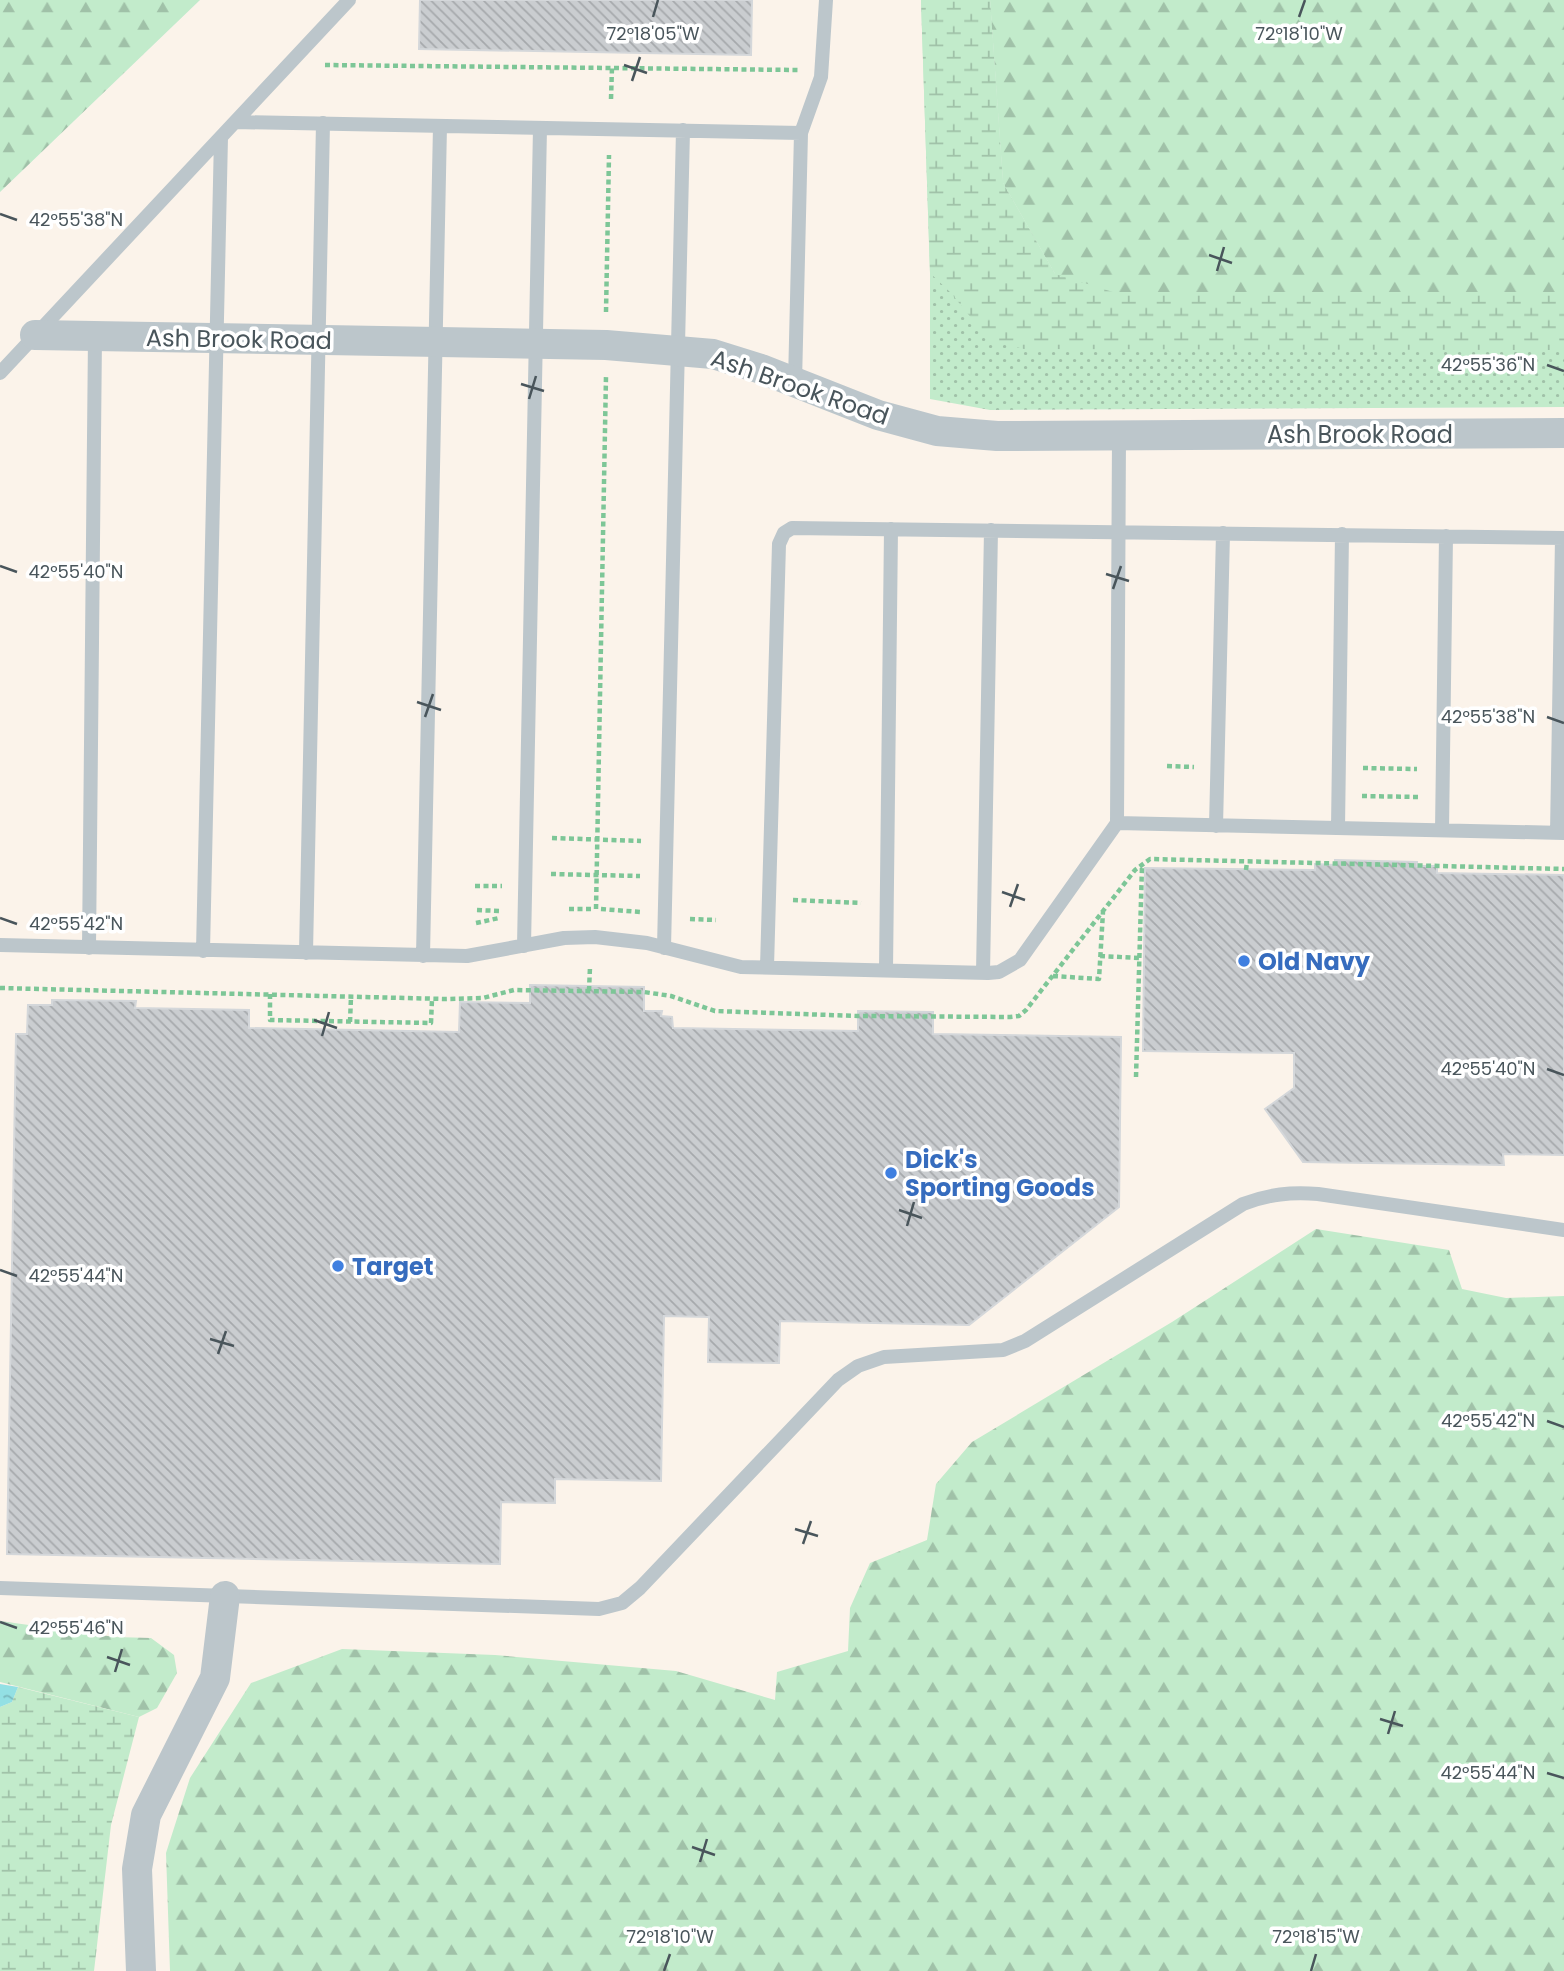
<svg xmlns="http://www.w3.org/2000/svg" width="1564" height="1971" font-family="Poppins,sans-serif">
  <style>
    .commercial { fill: #fbf3ea }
    .green { fill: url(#green-dots) }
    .forest { fill: url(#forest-firs) }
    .wetland { fill: url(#wetland-marsh) }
    .water { fill: url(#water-ripples) }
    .building { fill: url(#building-back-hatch); stroke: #d4d7da; stroke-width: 2 }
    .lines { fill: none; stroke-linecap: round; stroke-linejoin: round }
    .path { stroke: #7dc697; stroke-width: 4.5; stroke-dasharray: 5 3.5; stroke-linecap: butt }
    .lane { stroke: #bcc6cb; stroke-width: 14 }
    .street { stroke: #bcc6cb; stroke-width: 30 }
    .ticks { fill: none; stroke: #49555b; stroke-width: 2.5 }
    .shop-dot { fill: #3f7fe0; stroke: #fff; stroke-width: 2.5 }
    .labels { text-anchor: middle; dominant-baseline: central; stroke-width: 7; stroke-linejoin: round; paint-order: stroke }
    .street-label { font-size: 24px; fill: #49555b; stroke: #fff }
    .shop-label { font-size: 24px; font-weight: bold; fill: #366cbe; stroke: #fff; text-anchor: start }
    .ticks-label { font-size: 18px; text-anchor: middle; fill: #49555b; stroke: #fff; stroke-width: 7; stroke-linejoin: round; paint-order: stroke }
  </style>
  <defs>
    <pattern id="green-dots" width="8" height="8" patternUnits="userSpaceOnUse" patternTransform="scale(1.75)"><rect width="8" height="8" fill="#c2ebcb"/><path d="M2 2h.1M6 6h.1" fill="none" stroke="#a0c1a8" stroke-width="1.8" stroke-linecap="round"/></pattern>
    <pattern id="forest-firs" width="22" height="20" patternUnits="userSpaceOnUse" patternTransform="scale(1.75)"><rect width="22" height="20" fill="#c2ebcb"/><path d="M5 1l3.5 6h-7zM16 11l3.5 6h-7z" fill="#a0c1a8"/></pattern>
    <pattern id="wetland-marsh" width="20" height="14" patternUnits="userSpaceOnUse" patternTransform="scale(1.75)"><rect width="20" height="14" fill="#c2ebcb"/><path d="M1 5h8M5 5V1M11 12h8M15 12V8" fill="none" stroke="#a0c1a8"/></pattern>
    <pattern id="water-ripples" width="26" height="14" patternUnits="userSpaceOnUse" patternTransform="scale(1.75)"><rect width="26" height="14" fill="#93e0e4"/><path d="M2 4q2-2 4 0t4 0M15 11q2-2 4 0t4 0" fill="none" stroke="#7ab8bc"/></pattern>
    <pattern id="building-back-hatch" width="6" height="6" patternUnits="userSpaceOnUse" patternTransform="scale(1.75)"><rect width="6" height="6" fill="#cacdd0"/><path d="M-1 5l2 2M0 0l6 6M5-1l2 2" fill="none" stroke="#a6a9ac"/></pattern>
  </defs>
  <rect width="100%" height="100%" fill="#f2eff0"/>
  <!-- commercial -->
  <path class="commercial" d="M200 0H930L990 410 1564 407V1971H0V192Z"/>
  <!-- green -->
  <path class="green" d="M921 0H990L1003 183 1055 274 1564 292V407L990 410 930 399V273Z"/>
  <!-- forest -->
  <path class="forest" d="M0 0H200L0 192Z
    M990 0H1564V292H1113L1055 274 1003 183Z
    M1316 1229 1449 1250 1462 1289 1506 1298 1564 1296V1971H170L166 1853 190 1778 251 1683 342 1649 495 1655 676 1671 775 1700 777 1672 848 1651 850 1608 870 1563 927 1540 936 1484 972 1442 1172 1322Z
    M0 1621 115 1637 151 1638 174 1655 177 1673 157 1708 139 1717 0 1682Z"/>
  <!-- wetland -->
  <path class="wetland" d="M921 0H990L1003 183 1055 274 1113 292H1564V350L1024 349 989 340 951 293 930 273Z
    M18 1687 139 1717 111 1825 94 1971H0V1707L12 1702Z"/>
  <!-- water -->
  <path class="water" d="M0 1684 18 1687 12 1702 0 1707Z"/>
  <!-- building -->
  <path class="building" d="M420 0H752L751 55 419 49Z
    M1335 860 1417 862V866H1437V873L1564 875V1155L1503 1154 1504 1165 1303 1162 1265 1109 1294 1088V1053L1143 1051 1145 868 1315 870V864L1335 865Z
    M530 985 644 987V1011H662L661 1016 672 1017 673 1028 858 1031V1011L933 1012V1034L1121 1037 1119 1207 969 1325 780 1321 779 1363 708 1362 709 1317 664 1316 661 1481 555 1479V1503L501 1502 500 1564 7 1554 16 1034H27L28 1005H52V1000L136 1001 135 1008 249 1010V1028L459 1032 460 1002 530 1003Z"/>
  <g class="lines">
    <!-- path -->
    <path class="path" d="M325 65 799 70
      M611 99 612 67
      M606 312 609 155
      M1167 766 1194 767
      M1363 768 1417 769
      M1362 796 1420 797
      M552 838 641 841
      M1246 870 1247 862
      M551 874 640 876
      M475 886H502
      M793 900 861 903
      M569 909H592
      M596 909 606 376
      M601 909 641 912
      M477 910 499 911
      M690 919 716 920
      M476 923 499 918
      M1100 956 1139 958
      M1053 976 1099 979 1103 912
      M0 988 446 999 483 998 514 990 644 992 671 996 715 1011 858 1016 1010 1017 1019 1016 1026 1010 1135 870 1150 859 1564 869
      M589 991 590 967
      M270 994V1020L431 1023 432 999
      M350 1022 351 997
      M1136 1077 1142 865"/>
    <!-- lane -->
    <path class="lane" d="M235 122 801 133
      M0 373 349 0
      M795 382 801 133 821 77 826 0
      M1117 823 1564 833
      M1216 826 1223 533
      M1338 828 1342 534
      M1442 830 1446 536
      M1557 833 1562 538
      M0 945 467 956 564 938 595 937 647 943 741 967 988 973 999 972 1020 960 1117 823 1119 435
      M524 946 540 128
      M89 948 95 336
      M664 948 683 130
      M203 951 221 137
      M306 953 323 123
      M423 956 440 126
      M767 967 779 544 784 533 792 528 1564 538
      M886 970 891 529
      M983 973 991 530
      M0 1588 599 1609 622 1603 640 1588 838 1380 858 1366 884 1357 1003 1350 1025 1341 1243 1204C1269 1194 1291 1192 1318 1194L1564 1230"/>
    <!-- street -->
    <path class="street" d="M35 335 606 345 713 354 761 369 878 415 937 431 997 436 1564 433
      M141 1971 137 1869 146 1815 215 1678 225 1596"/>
  </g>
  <!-- ticks -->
  <path class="ticks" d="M653 17 658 0M1299 17 1305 0M624 65 647 73M632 81 640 57M0 214 17 220M1209 255 1232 263M1217 271 1224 247M1547 365 1564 371M521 384 544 391M529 399 536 376M0 566 17 572M1106 574 1129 581M1113 589 1121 566M417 702 441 710M425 717 433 694M1547 717 1564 723M1002 892 1025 900M1010 907 1018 884M0 918 17 924M314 1020 337 1028M322 1036 329 1012M1547 1069 1564 1075M899 1210 922 1218M907 1226 914 1202M0 1270 17 1276M210 1339 234 1346M218 1354 226 1331M1547 1421 1564 1427M795 1529 818 1536M803 1544 811 1521M0 1622 17 1628M107 1657 130 1665M115 1672 122 1649M1380 1719 1403 1726M1388 1734 1395 1711M1547 1773 1564 1778M692 1847 715 1855M700 1862 707 1839M664 1971 670 1954M1311 1971 1316 1954"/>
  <!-- markers -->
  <g class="shop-dot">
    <circle cx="1244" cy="961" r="7"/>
    <circle cx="891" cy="1173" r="7"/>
    <circle cx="338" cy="1266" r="7"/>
  </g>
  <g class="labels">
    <!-- street labels -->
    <g class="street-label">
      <text transform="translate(239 339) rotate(1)">Ash Brook Road</text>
      <text transform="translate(800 387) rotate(19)">Ash Brook Road</text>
      <text x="1360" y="434">Ash Brook Road</text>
    </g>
    <!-- shop labels -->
    <g class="shop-label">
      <text x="1258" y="961">Old Navy</text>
      <text x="905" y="1159">Dick's<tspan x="905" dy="28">Sporting Goods</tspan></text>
      <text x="352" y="1266">Target</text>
    </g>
  </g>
  <g class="ticks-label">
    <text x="653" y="40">72°18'05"W</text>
    <text x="1299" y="40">72°18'10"W</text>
    <text x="76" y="226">42°55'38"N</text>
    <text x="1488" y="371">42°55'36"N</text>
    <text x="76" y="578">42°55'40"N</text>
    <text x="1488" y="723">42°55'38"N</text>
    <text x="76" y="930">42°55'42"N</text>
    <text x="1488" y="1075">42°55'40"N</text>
    <text x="76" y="1282">42°55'44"N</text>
    <text x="1488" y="1427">42°55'42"N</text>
    <text x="76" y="1634">42°55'46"N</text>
    <text x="1488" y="1779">42°55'44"N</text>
    <text x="670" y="1943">72°18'10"W</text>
    <text x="1316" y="1943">72°18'15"W</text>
  </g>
</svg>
